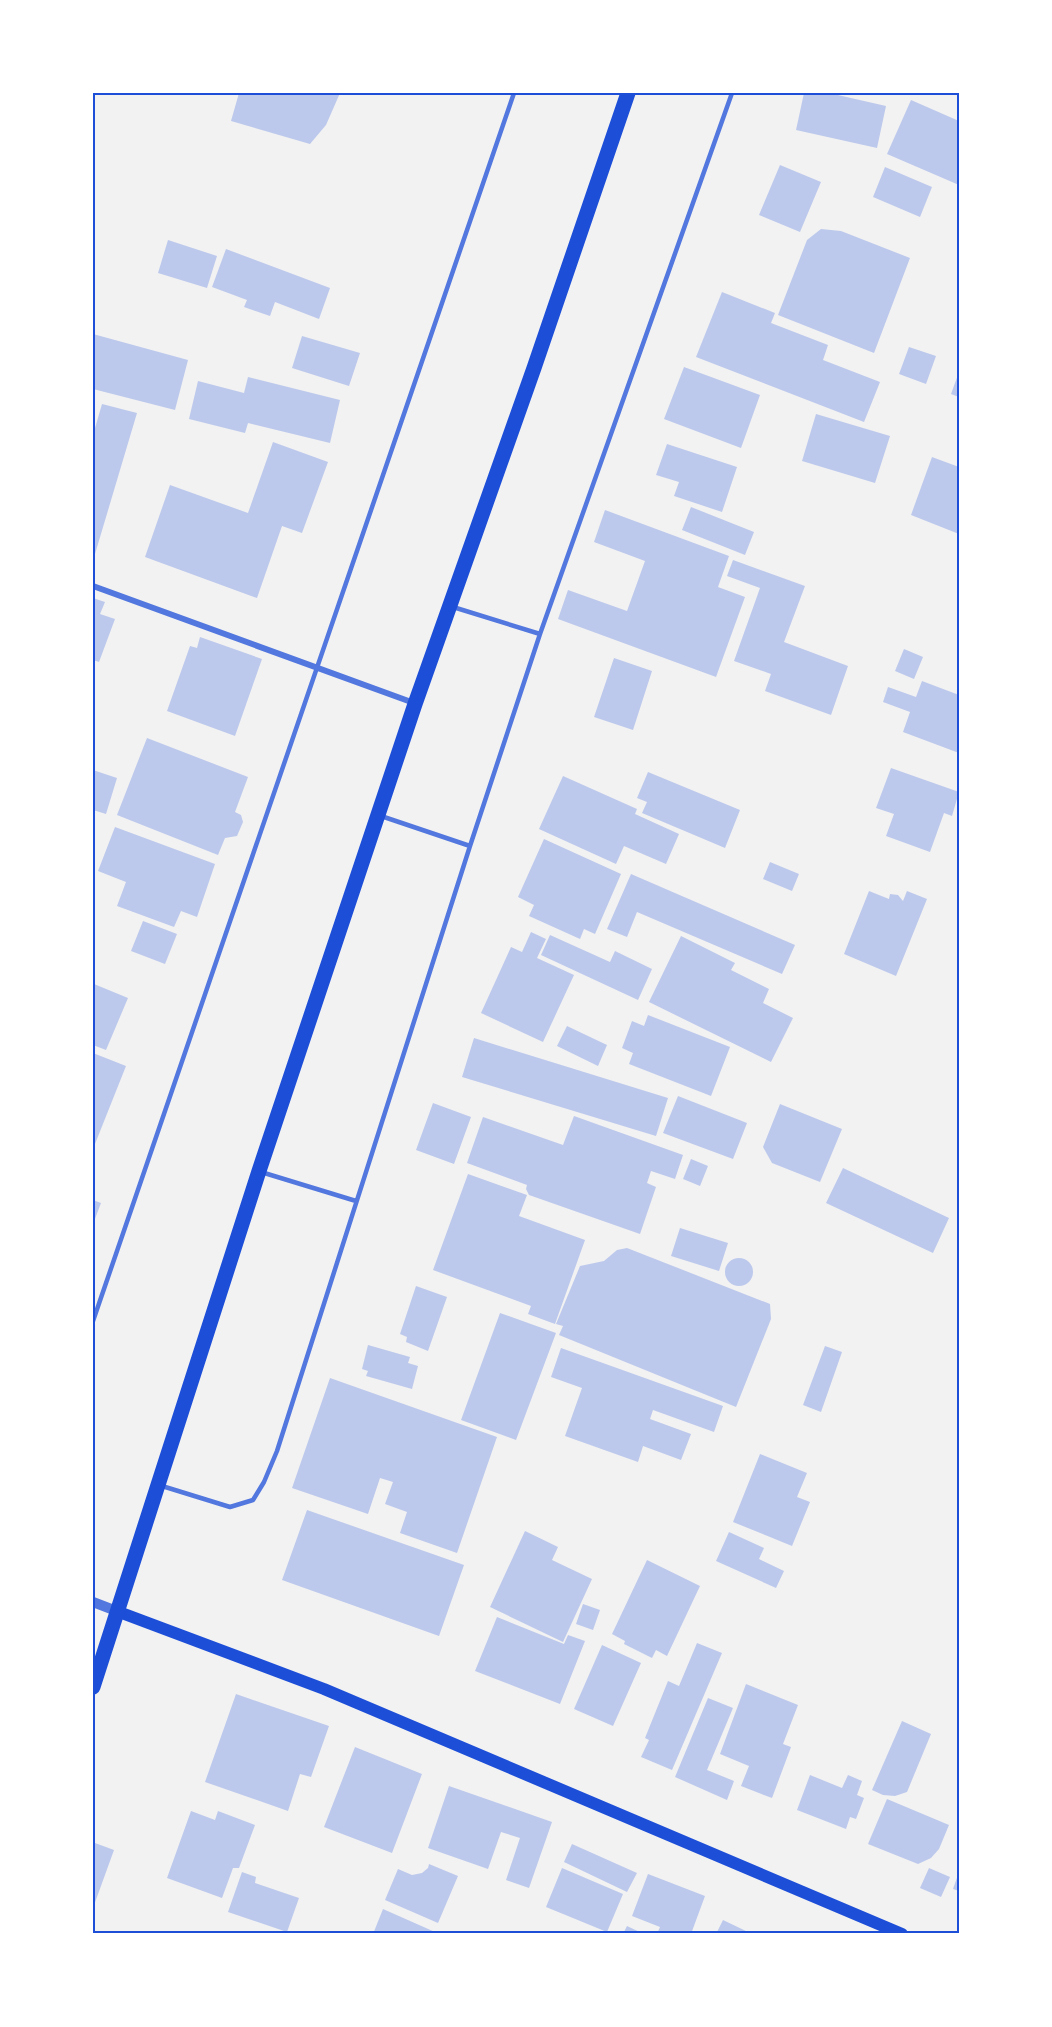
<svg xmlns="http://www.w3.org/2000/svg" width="1052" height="2027" font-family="Ubuntu,sans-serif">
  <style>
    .building { fill: #bdc9ec }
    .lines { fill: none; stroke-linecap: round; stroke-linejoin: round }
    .service { stroke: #5277de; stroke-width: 4.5 }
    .minor { stroke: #5277de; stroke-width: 6 }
    .tertiary { stroke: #5277de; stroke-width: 10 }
    .secondary { stroke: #1d4ed8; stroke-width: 12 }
    .primary { stroke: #1d4ed8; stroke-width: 15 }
    .neatline { fill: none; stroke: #1d4ed8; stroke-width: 2 }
  </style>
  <rect width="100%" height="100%" fill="#f2f2f2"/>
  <!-- building -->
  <path class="building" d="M239 93H340L326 125 310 144 231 121Z
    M804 93H829L886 106 877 148 796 130Z
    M911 100 959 121V185L887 154Z
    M780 165 821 182 800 232 759 215Z
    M885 167 932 187 920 217 873 197Z
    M821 229 841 231 910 258 874 353 778 315 807 240Z
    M168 240 217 256 207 288 158 273Z
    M226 249 330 288 319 319 275 302 270 316 244 307 247 300 212 287Z
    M722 292 775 313 771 323 828 345 823 360 880 382 864 422 696 357Z
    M93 334 188 360 175 410 93 389Z
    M302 336 360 353 349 386 292 368Z
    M909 347 936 356 926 384 899 374Z
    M684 367 760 395 741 448 664 419Z
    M959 372V397L951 394Z
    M248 377 340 400 330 443 248 423 245 433 189 419 198 381 244 393Z
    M102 404 137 413 95 554 93 553V435Z
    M816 414 890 436 875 483 802 461Z
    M273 442 328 462 302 533 282 526 257 598 145 557 170 485 248 513Z
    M667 444 737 467 722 512 674 496 679 482 656 475Z
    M932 457 959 467V534L911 515Z
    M691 507 754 532 745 555 682 530Z
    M605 510 729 556 718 587 745 597 716 677 558 619 568 590 627 611 645 561 594 542Z
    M733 560 805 586 784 642 848 666 831 715 765 691 771 674 734 661 760 588 727 576Z
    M93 598 105 602 100 614 115 619 99 662 93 660Z
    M200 637 262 659 235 736 167 711 190 646 197 648Z
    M904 649 923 657 914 679 895 671Z
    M614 658 652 671 633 730 594 717Z
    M922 681 959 695V753L903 732 910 712 883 702 888 687 916 697Z
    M147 738 248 777 235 812 241 815 243 822 237 836 225 838 218 855 117 815Z
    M891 768 959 792 952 816 944 813 930 852 886 836 894 814 876 808Z
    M93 770 117 778 106 814 93 810Z
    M648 772 740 810 725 848 642 813 647 802 637 798Z
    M563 776 637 809 635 814 679 834 666 864 624 846 616 864 539 829Z
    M115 827 215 864 197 917 181 911 174 927 117 906 126 882 98 871Z
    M544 839 621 874 595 934 584 929 580 939 529 916 534 905 518 897Z
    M770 862 799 874 792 891 763 879Z
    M631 874 795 945 782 974 637 912 627 937 607 929Z
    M869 891 889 899 890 894 898 895 903 901 907 891 927 899 896 976 844 954Z
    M143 921 177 934 165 964 131 951Z
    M531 932 546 939 537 958 574 975 543 1042 481 1013 511 947 522 952Z
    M550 935 610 962 615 951 652 969 638 1000 541 955Z
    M681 936 735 963 731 970 769 989 763 1003 793 1018 771 1062 649 1002Z
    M94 984 128 998 106 1050 93 1045Z
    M648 1015 730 1047 711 1096 629 1064 633 1053 622 1048 632 1021 644 1026Z
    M567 1026 607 1045 598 1066 557 1046Z
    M474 1038 668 1098 656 1136 462 1077Z
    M93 1053 126 1066 93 1149Z
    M678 1096 747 1123 733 1159 663 1133Z
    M433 1103 471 1117 454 1164 416 1150Z
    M780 1104 842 1129 820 1182 772 1163 763 1147Z
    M574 1116 683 1155 675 1179 651 1171 647 1183 656 1187 640 1234 529 1195 526 1189 527 1185 467 1163 483 1117 563 1145Z
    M691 1159 708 1166 700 1186 683 1179Z
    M843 1168 949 1218 933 1253 826 1203Z
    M468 1174 527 1195 519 1216 585 1240 555 1324 528 1314 531 1306 433 1270Z
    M93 1200 101 1203 93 1224Z
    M680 1228 728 1243 719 1271 671 1256Z
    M627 1248 770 1304 771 1319 736 1407 559 1335 563 1326 556 1324 580 1266 604 1261 617 1250Z
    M725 1272a14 14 0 1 1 28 0a14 14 0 1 1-28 0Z
    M416 1286 447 1297 428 1351 406 1342 407 1337 400 1334Z
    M500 1313 556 1333 516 1440 461 1420Z
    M368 1345 410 1357 408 1363 418 1366 412 1389 366 1376 368 1371 362 1369Z
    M825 1346 842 1352 821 1412 803 1405Z
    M561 1348 723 1406 714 1432 653 1410 650 1419 691 1434 681 1460 643 1446 638 1462 565 1436 582 1388 551 1377Z
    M330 1378 497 1437 457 1553 400 1533 407 1512 385 1504 393 1482 380 1478 368 1514 292 1488Z
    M760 1454 807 1473 797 1497 810 1502 792 1546 733 1522Z
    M307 1510 464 1565 439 1636 282 1580Z
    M525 1531 558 1547 552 1560 592 1579 563 1642 490 1607Z
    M729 1532 764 1548 759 1559 784 1571 776 1588 716 1561Z
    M647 1560 700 1586 667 1656 656 1650 652 1658 624 1644 625 1641 612 1634Z
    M583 1604 600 1610 593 1630 576 1624Z
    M497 1617 564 1644 568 1635 585 1641 560 1704 475 1671Z
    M697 1643 722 1653 672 1770 641 1757 649 1740 645 1738 668 1681 679 1686Z
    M602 1645 641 1663 613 1726 574 1709Z
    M746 1684 798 1705 783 1744 791 1747 772 1798 741 1786 749 1766 720 1754Z
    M236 1694 329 1726 311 1777 300 1774 288 1811 205 1782Z
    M708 1698 733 1708 707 1770 734 1781 727 1800 675 1777Z
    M902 1721 931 1734 907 1792 895 1796 883 1795 872 1790Z
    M355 1747 422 1774 392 1853 324 1827Z
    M810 1775 842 1788 848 1775 862 1781 857 1795 864 1798 856 1819 850 1817 846 1829 797 1810Z
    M449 1786 552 1822 529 1888 506 1880 520 1838 501 1832 488 1869 428 1848Z
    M887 1799 949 1825 939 1849 931 1858 918 1864 868 1844Z
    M191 1811 215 1820 218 1811 255 1825 239 1868H233L222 1898 167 1878Z
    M95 1843 114 1850 93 1908V1848Z
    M572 1844 637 1873 627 1892 564 1862Z
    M429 1864 458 1876 438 1923 385 1900 398 1869 412 1875 422 1873 428 1868Z
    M562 1868 623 1894 607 1932 546 1907Z
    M929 1868 950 1877 941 1897 920 1888Z
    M242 1872 256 1877 255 1883 299 1898 287 1932 228 1912Z
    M959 1872V1891L953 1889Z
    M648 1874 705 1896 691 1934H657L660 1927 632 1916Z
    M383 1909 435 1932 434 1934H373Z
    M723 1920 746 1931 745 1934H716Z
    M627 1926 644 1934H623Z"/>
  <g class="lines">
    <!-- service -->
    <path class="service" d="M453 607 540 634
      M381 816 470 846
      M261 1172 356 1201
      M93 1321 514 93
      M162 1486 230 1507 253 1500 264 1482 277 1451 470 846 540 634 732 93"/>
    <!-- minor -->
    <path class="minor" d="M93 586 414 703"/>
    <!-- tertiary -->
    <path class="tertiary" d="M93 1602 119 1612"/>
    <!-- secondary -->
    <path class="secondary" d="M119 1612 324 1689 902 1934"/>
    <!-- primary -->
    <path class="primary" d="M93 1687 259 1171 415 704 534 368 628 93"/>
  </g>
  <!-- border -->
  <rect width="1052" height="2027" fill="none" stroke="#ffffff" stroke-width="189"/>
  <rect x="94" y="94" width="864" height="1838" class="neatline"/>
</svg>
